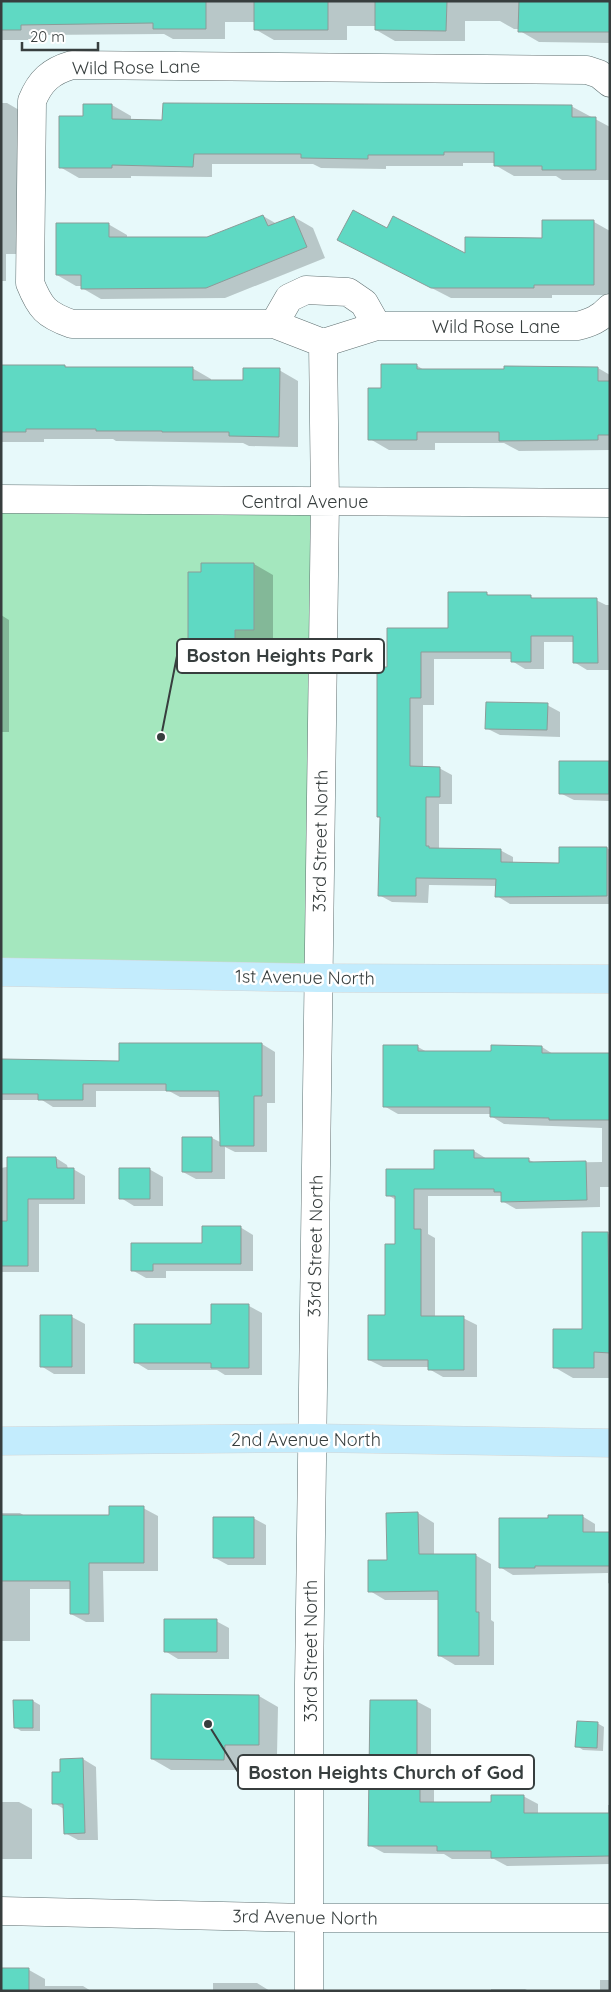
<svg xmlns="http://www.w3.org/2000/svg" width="611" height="1992" font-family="Quicksand,sans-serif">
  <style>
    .green { fill: #a4e7be }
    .shadow { fill: #0003 }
    .building { fill: #5fd9c3; stroke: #8c9b98 }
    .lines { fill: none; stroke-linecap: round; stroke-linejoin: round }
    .minor-casing { stroke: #5f6f70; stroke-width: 29 }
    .major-casing { stroke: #d3d5d5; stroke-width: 29 }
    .minor { stroke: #fff; stroke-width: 28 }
    .major { stroke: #c3ecfd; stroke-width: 28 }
    .labels { text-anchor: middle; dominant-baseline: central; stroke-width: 5; stroke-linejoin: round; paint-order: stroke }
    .street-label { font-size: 18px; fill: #373e3e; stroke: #fff }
    .leader { fill: none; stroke: #373e3e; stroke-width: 2 }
    .callout-dot { fill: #373e3e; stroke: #fff; stroke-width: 2 }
    .callout { fill: #fff; stroke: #373e3e; stroke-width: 2 }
    .callout-label { font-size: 19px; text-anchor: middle; font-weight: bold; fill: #373e3e }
  </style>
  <rect width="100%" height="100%" fill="#e7f9fa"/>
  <!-- green -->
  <path class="green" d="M1 499 325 502 318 978 1 972Z"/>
  <!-- shadow -->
  <path class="shadow" d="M1 1H610V43L539 42 520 31V29H514L500 21H465V41H395L376 30V26H347V40H274L255 29V22H225V39H173L164 34 40 35V40H1Z
    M1 103H7L26 114V176H17V254H6V281H1Z
    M84 105H112L131 116V121H164L571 106 610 127V180H562L556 176H514L495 165V163H463V166H386V169L321 168 313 164H212V177L131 176V178H79L60 167 84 117Z
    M263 216 277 224 294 217 313 228 325 258 225 298 101 299 82 288V286H76L57 275 108 224 127 235V239H207Z
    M594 222 610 231V295H552V298H451L358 250 388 229 466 255 543 239Z
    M416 365 424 370 598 368 610 375V450L519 451 504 443H435V450H389L370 439 382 389Z
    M1 366H65L69 368H192L211 379V382H245L279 370 298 381V447L249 446 243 443 116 441 113 439H44V442H1Z
    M254 564 273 575V640H253V657H209L190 646 202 565Z
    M487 594 492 597H531L536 600H596L606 605H610V670H587L574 662V642H544V669H525L512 661V659H434V705H423V768H439L452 775V804H439V849L500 850 513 857V864H560L607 848 610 850V904H510L497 896V886L429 885 428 903 392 902 379 895 381 818 379 817 388 668 450 629Z
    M1 615 9 620V732H1Z
    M547 705 560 712V737L500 735 486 728Z
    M560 763H610V801L574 800 560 793Z
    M262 1044 275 1052V1103H267V1152H235L225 1147V1179H196L183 1172V1138H212L222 1143 221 1097H180L169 1091H96V1107H53L42 1100H1V1060L120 1062Z
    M418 1047 427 1052H492L542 1047 553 1054 610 1053V1187H600V1207L516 1209 502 1201V1196H428V1234L435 1238V1318H463L477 1325V1377H443L429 1369V1367H383L369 1360 386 1317 396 1245V1200L388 1195 474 1151 487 1159 529 1160 536 1163 602 1162V1128L504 1124 491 1116V1114H398L384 1106Z
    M56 1158 67 1165 68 1169H73L85 1176V1204H39V1272H1V1168Z
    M149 1169 163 1177V1206H134L121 1198Z
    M240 1227 253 1235V1271H166V1278H146L132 1270 203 1245Z
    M608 1234 610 1235V1378H573L554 1367 583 1330Z
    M249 1306 262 1313V1375H225L217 1370H148L135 1362 212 1325Z
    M72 1317 85 1324V1374H54L41 1366Z
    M143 1508 158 1516V1571H103L104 1622H86L71 1614V1589H30V1641H1V1513H20L25 1516H110Z
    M418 1513 434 1523V1555H475L491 1564V1620L494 1622V1665H455L440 1656V1600H385L370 1591 388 1561 387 1514Z
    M582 1516 595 1524V1533H610V1584L608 1583V1573L513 1575 500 1567 549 1519Z
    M253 1518 266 1525V1565H228L215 1558Z
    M216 1621 229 1628V1659H178L165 1651Z
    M153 1695 259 1696 278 1707 277 1755H243V1770H171L152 1759Z
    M14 1701H33L40 1705V1731H21L15 1727Z
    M416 1701 431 1709V1769L434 1770V1804H492L523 1796 538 1804V1814H608V1805H610V1864L507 1866 494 1859H452L444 1854 384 1853 369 1845Z
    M597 1723 604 1727 603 1751 583 1750 577 1746Z
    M83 1759 96 1767 98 1840H78L65 1833 64 1809 54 1803 61 1773Z
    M1 1802H19L32 1809V1859H1Z
    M29 1970 45 1979V1986H83L91 1991H1Z
    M600 1980H610V1991H600Z
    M213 1983H257L270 1991H213Z
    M491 1989H525L529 1991H491Z"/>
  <!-- building -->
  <path class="building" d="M1 1H206V29H153V23L21 25V30H1Z
    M254 1H328V30H254Z
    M375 1H447L446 31 375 30Z
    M519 1H610V32H518Z
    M163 103 572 105V117H596V170H542V166H494V152H444V155H368V159L301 158V154H194L193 167 112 165V168H59V116H83V104H112V119L162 120Z
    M353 210 387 228 393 216 465 253V237L542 238V220H594V285H534V288H431L337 240Z
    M263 215 268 226 294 216 307 247 206 288 81 289V275H56V223H109V237H207Z
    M381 364H417V369H504V366L598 367V381H610V435H598V440L499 441V432H417V440H368V388H381Z
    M1 365H65V367H193V380H243V368H280L279 437 229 436V432H162V431H96V429H26V432H1Z
    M201 563H254V630H235V647H188V572H201Z
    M448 592H487V595H531V598H597L598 663H573V636H531V662H511V652H421V698H410V766L440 767V797H426V846H429V848L501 849V862L559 863V847H607V896L495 897 496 879 416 878V896H378L380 817H377V667H387V628H448Z
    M486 702 548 703 547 730 485 729Z
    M559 761H609V794H559Z
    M119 1043H262V1096H254V1146H220L219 1091H166V1084H83V1100H38V1094H1V1059L119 1061Z
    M383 1045H418V1051H491V1045L542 1046V1053H610V1120H549V1118L490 1117V1107H383Z
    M182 1137H212V1172H182Z
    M434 1150H474V1158H529V1162L586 1161 587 1200 501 1202V1192H494V1189H414V1229H421V1316H464V1370H428V1360H368V1315H385V1244H395V1196H386V1169H434Z
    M7 1157H56L57 1168H74V1199H28V1266H1V1221H7Z
    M119 1168H150V1199H119Z
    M202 1226H241V1264H153V1271H131V1243H202Z
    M582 1232H608L610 1353 594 1352V1368H553V1329H582Z
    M211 1304H249V1368H211V1363H134V1324H211Z
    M40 1315H72V1367H40Z
    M109 1506H144V1563H89V1614H70V1581H1V1515H109Z
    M418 1512 419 1554H476V1612H479V1656H438V1591L368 1592V1560H387L386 1513Z
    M548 1515H583V1532H610V1566H535V1568H499V1518H548Z
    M213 1517H254V1558H213Z
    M164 1619H217V1652H164Z
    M151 1694 259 1695V1745H225L224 1760 151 1759Z
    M13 1700H33V1728H14Z
    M370 1700H417V1761H420V1802H491V1795H524V1813H610V1856L491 1858V1851H437V1846H368Z
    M577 1721 598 1722 597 1748 575 1747Z
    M83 1758 85 1833 64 1834 63 1804H52V1772H60V1759Z
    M1 1968H29V1991H1Z"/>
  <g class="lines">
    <!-- minor casing -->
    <g class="minor-casing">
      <path id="minor" d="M610 83 599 74 587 70 72 65C51 71 40 81 32 101L30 283C40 308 46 315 72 324H274L323 343 377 326H577C590 323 600 319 610 308
        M274 324 289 298 306 290 348 292 364 303 377 326
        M1 499 610 503
        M1 1911 310 1918H610
        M309 1991V1683L325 502 323 343"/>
    </g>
    <!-- major casing -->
    <g class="major-casing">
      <path id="major" d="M1 972 318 978 610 979
        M1 1441 313 1438 610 1443"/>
    </g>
    <!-- minor -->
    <use href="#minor" class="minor"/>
    <!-- major -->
    <use href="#major" class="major"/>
  </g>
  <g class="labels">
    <!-- street labels -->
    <g class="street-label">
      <text transform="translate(136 67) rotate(-1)">Wild Rose Lane</text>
      <text x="496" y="326">Wild Rose Lane</text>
      <text x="305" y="501">Central Avenue</text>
      <text transform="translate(320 841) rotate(-89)">33rd Street North</text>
      <text transform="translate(305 977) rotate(1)">1st Avenue North</text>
      <text transform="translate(315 1246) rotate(-89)">33rd Street North</text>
      <text x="306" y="1439">2nd Avenue North</text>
      <text transform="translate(310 1651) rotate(-90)">33rd Street North</text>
      <text transform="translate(305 1917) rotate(1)">3rd Avenue North</text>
    </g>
  </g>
  <!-- callouts -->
  <path class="leader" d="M161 737L177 656M208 1724L238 1772"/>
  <g class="callout-dot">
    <circle cx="161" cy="737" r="5"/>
    <circle cx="208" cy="1724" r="5"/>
  </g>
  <g class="callout">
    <rect x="177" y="639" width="207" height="34" rx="5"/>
    <rect x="238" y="1755" width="296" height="34" rx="5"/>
  </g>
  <g class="callout-label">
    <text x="280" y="662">Boston Heights Park</text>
    <text x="386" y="1779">Boston Heights Church of God</text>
  </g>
  <!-- border -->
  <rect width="611" height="1992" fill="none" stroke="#373e3e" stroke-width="5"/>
  <!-- scale -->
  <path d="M22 42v8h76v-8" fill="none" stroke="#373e3e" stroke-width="2.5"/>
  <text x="30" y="42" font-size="15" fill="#373e3e" stroke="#ffffff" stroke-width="4" paint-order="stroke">20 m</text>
</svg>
